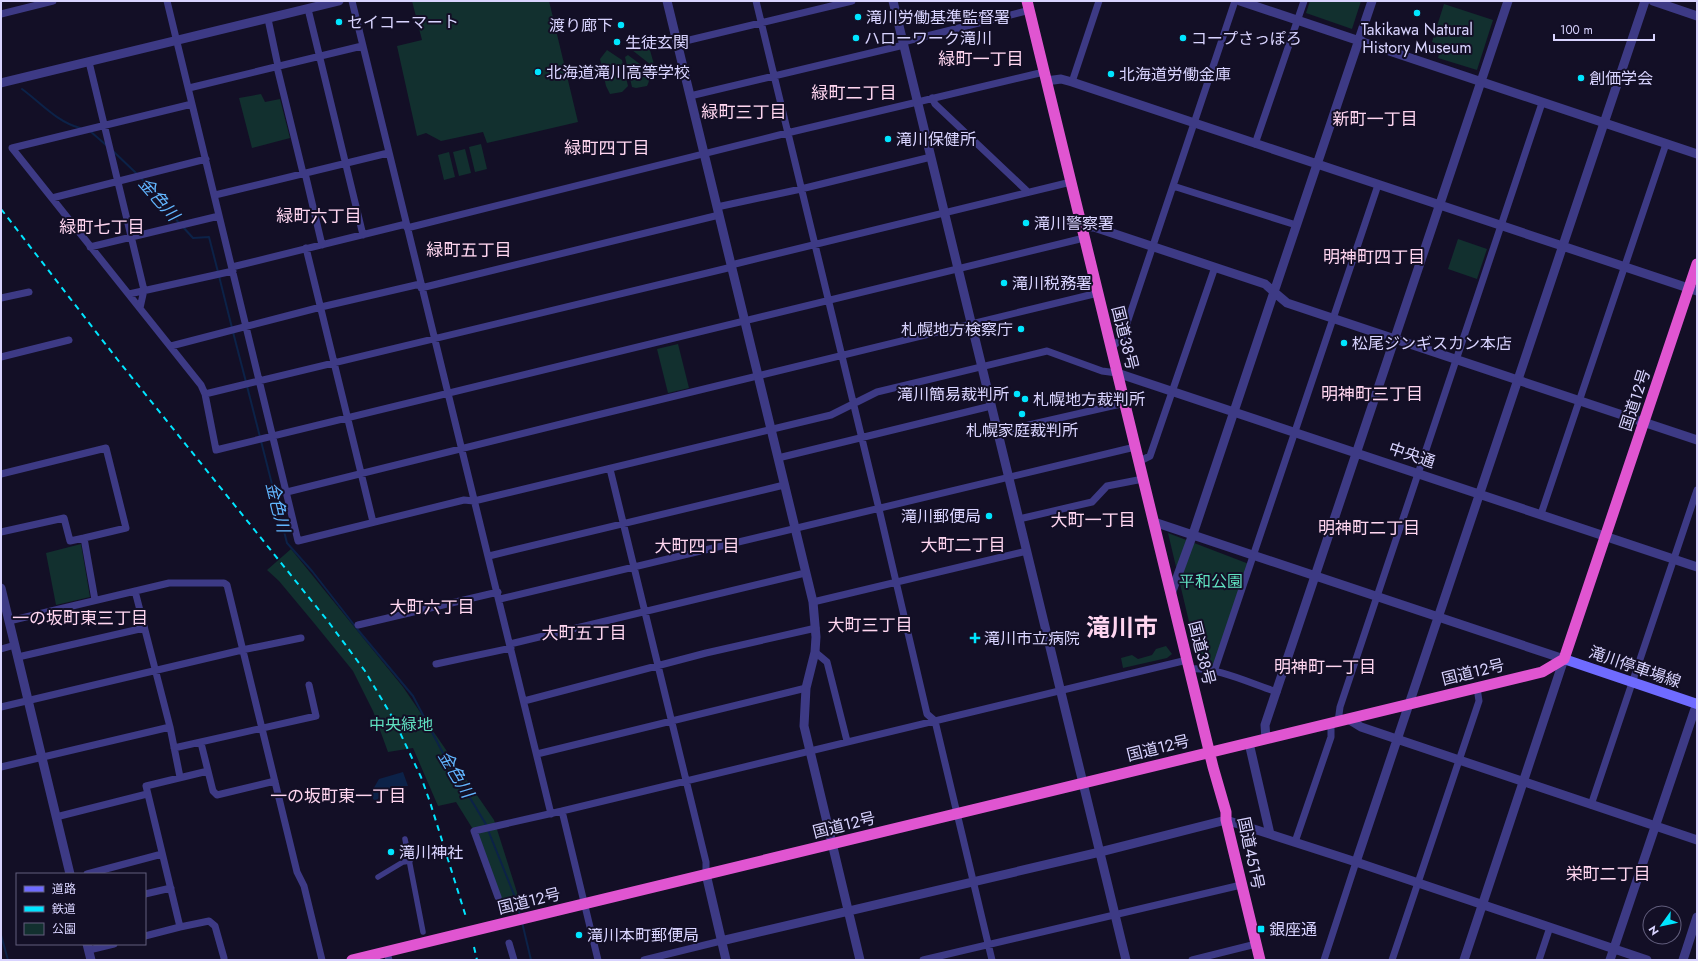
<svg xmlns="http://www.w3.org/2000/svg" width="1698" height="961" font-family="Jost,'Noto Sans JP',sans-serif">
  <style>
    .green { fill: #12302f }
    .water { fill: #0c2248 }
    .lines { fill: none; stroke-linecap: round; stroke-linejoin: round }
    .stream { stroke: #0c2248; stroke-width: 2 }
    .pedestrian { stroke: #3d3a85; stroke-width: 5.5 }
    .minor { stroke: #3d3a85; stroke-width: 7 }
    .tertiary { stroke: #3d3a85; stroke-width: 9 }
    .secondary { stroke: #6f6bff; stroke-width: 10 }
    .trunk { stroke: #e055d1; stroke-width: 11 }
    .rail { stroke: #00e5ff; stroke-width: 2; stroke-dasharray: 6 5; stroke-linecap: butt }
    .poi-dot { fill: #00e5ff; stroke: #130f26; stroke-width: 1.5 }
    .labels { text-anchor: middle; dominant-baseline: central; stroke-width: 4; stroke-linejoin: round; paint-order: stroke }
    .poi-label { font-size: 16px; fill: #d9d4ff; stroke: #130f26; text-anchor: start }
    .street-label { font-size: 16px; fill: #d9d4ff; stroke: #130f26 }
    .park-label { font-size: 16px; fill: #5fe0c0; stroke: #130f26 }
    .neighbourhood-label { font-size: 17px; fill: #ffd6f0; stroke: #130f26 }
    .water-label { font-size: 17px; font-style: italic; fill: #62b6ff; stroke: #130f26 }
    .town-label { font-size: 24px; font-weight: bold; fill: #ffd6f0; stroke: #130f26 }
  </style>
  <rect width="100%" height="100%" fill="#130f26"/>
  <!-- green -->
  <path class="green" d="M412 1H549L578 122 487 143 483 132 441 141 426 133 417 136 397 46 422 40Z
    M1310 1H1361L1352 29 1306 13Z
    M1444 4 1493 20 1477 70 1438 58 1442 45 1432 42Z
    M648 43 655 68 632 50 634 47Z
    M607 50 622 60 628 86 622 92 610 94 606 86 600 59Z
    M628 55C638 63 655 72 647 86L636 88 632 87 625 57Z
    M261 94 265 102 280 99 290 138 252 148 239 98Z
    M481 144 487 169 475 172 469 147Z
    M465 149 471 173 459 176 453 152Z
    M449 152 455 177 444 180 438 155Z
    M1458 239 1487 249 1477 279 1448 269Z
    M678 344 689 388 668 393 657 349Z
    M1168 533 1249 564 1213 668 1199 664Z
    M81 544 90 597 56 605 46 553Z
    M291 549 403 687 494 820 521 905 503 908 474 831 456 802 438 806 413 748 388 752 373 711 353 671 314 623 279 581 267 570Z
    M1166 646 1172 654 1167 658 1123 668 1121 658 1132 655 1138 659 1152 655 1156 649Z"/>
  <!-- water -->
  <path class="water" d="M403 772 408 786C390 786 388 789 376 801L373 799 372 791 379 779Z"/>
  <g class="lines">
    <!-- stream -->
    <path class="stream" d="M22 89C41 103 57 122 80 128
      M90 131 106 145
      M113 151 137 174
      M140 177 180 224
      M183 227 193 238 209 237 218 272
      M219 276 232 328
      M233 332 246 382
      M247 386 287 543 312 571 358 630 413 696 444 755 487 826
      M488 830 517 902 520 916
      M522 922 531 960
      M1 935 8 960"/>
    <!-- pedestrian -->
    <path class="pedestrian" d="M405 839 423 932
      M378 877 403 862 410 861"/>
    <!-- minor -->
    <path class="minor" d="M167 1 298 541 464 500 474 501 831 415 877 392 1047 351 1102 371 1117 373
      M352 1 551 814
      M756 1 879 509 927 714 935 721 992 960
      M308 9 363 235
      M1 14 53 1
      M268 19 278 66
      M903 42 1030 10
      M677 43 852 1
      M89 62 144 290 140 308
      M277 67 303 173
      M1072 82 1099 1
      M189 88 362 46
      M690 96 904 45
      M932 98 935 104 1028 192
      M192 104 12 148 201 385 205 394 216 450 1084 238
      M1255 144 1304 1
      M305 173 322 245
      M1173 186 1296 225
      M215 195 388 153
      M52 198 206 159
      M717 207 801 189 931 157
      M407 228 787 133 1044 72
      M90 247 219 216
      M306 248 373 522
      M731 265 1071 182
      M232 267 406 224
      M421 288 719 215
      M129 294 233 271
      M1 298 29 292
      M171 346 321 307 420 284
      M1111 348 1122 338 1235 1
      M1 357 69 340
      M205 394 732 267
      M998 432 1125 403
      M778 458 991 406
      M1138 462 1150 456 1215 267
      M610 469 706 862V874
      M1 474 106 448 126 528 84 538 95 600
      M287 492C557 424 827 359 1098 293
      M1541 514 1666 144
      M1019 519 1092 502 1107 486 1143 479
      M1 532 64 518 70 541 84 538
      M489 556 784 485
      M135 591 170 727 180 777
      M500 599 1135 447
      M813 602 1027 551
      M9 621 169 583H224L227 585 297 872 304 886 322 960
      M358 625 498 592
      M510 644 805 573
      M1 649 15 645
      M815 652 827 662 847 741
      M18 657 144 628
      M436 664 511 648
      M1189 669C1215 666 1252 684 1277 692
      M1214 672 1378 185
      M524 701 706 653 816 628
      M1 707 242 650 301 638
      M1338 722 1340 707 1542 103
      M201 743 213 791 217 795 275 781
      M174 748 316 716 309 685
      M537 754 806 688
      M1 767 170 727
      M1591 805 1697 490
      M562 811 598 960
      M56 817 147 794
      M1295 842 1331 737V723
      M87 874 162 854
      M145 894 171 888
      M498 897 474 831 562 811 1187 660
      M180 927 209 921 215 926 224 958
      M145 936 180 927 146 786 208 771
      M509 943 514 960
      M89 950 114 944
      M387 952 389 960
      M644 960 721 941
      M923 960 1241 885
      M1192 960 1256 944
      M1324 960 1356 862
      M1392 960 1479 701 1477 688
      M1539 960 1550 927"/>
    <!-- tertiary -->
    <path class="tertiary" d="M667 1 813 602 816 637 815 652 806 688 804 726 860 960
      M893 1 1126 960
      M1240 1 1697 154
      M1372 1 1274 292 1287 303 1697 440
      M1653 1 1697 16
      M1046 81 1061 79 1072 82 1697 291
      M1 83 339 1
      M1082 227H1094L1265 284 1274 292 1193 534 1171 594
      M1117 373 1697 567
      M1154 522 1564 659 1464 960
      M1 588 70 874
      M1348 719 1361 727 1697 840
      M1266 739 1265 725 1508 1
      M1249 743 1270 834
      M1356 862 1645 1
      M706 874 726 960
      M721 941 1100 852 1226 820 1356 862 1647 960
      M87 944 91 960
      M1610 960 1697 703
      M1683 960 1697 917"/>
    <!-- secondary -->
    <path class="secondary" d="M1564 659 1697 704"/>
    <!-- trunk -->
    <path class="trunk" d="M1027 1 1213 767 1226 812V820L1260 960
      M352 960 1542 672 1564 659 1697 264"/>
    <!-- rail -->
    <path class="rail" d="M1 209 117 359 327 620 365 671 394 720 421 777 430 802 466 917
      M474 947 477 960"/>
  </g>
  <!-- markers -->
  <g class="poi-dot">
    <circle cx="1417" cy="13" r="4"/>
    <circle cx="858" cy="17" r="4"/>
    <circle cx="339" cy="22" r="4"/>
    <circle cx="621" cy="25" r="4"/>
    <circle cx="856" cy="38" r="4"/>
    <circle cx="1183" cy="38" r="4"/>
    <circle cx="617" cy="42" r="4"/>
    <circle cx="538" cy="72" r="4"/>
    <circle cx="1111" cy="74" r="4"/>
    <circle cx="1581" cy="78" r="4"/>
    <circle cx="888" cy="139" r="4"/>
    <circle cx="1026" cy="223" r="4"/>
    <circle cx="1004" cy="283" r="4"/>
    <circle cx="1021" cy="329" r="4"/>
    <circle cx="1344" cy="343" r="4"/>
    <circle cx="1017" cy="394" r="4"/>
    <circle cx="1025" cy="399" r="4"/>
    <circle cx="1022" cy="414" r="4"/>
    <circle cx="989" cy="516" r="4"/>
    <path d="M973 632h4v4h4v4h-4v4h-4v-4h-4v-4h4z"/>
    <circle cx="391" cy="852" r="4"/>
    <rect x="1257" y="925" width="8" height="8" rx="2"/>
    <circle cx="579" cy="935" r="4"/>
  </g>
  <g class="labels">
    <!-- poi labels -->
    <g class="poi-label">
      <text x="866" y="17">滝川労働基準監督署</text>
      <text x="347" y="22">セイコーマート</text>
      <text x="613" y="25" text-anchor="end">渡り廊下</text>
      <text x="1417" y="29" text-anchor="middle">Takikawa Natural<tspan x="1417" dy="18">History Museum</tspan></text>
      <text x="864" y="38">ハローワーク滝川</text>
      <text x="1191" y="38">コープさっぽろ</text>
      <text x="625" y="42">生徒玄関</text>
      <text x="546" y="72">北海道滝川高等学校</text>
      <text x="1119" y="74">北海道労働金庫</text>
      <text x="1589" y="78">創価学会</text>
      <text x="896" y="139">滝川保健所</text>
      <text x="1034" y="223">滝川警察署</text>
      <text x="1012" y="283">滝川税務署</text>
      <text x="1013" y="329" text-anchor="end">札幌地方検察庁</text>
      <text x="1352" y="343">松尾ジンギスカン本店</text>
      <text x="1009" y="394" text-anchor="end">滝川簡易裁判所</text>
      <text x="1033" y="399">札幌地方裁判所</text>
      <text x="1022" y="430" text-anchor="middle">札幌家庭裁判所</text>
      <text x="981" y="516" text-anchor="end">滝川郵便局</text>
      <text x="984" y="638">滝川市立病院</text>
      <text x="399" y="852">滝川神社</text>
      <text x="1269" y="929">銀座通</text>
      <text x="587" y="935">滝川本町郵便局</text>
    </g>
    <!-- street labels -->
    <g class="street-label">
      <text transform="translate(1125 338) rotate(76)">国道38号</text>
      <text transform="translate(1635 400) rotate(-72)">国道12号</text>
      <text transform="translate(1412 455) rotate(19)">中央通</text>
      <text transform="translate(1202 653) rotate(76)">国道38号</text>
      <text transform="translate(1635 667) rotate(19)">滝川停車場線</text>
      <text transform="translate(1473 672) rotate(-14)">国道12号</text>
      <text transform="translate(1158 748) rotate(-14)">国道12号</text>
      <text transform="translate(844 825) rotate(-14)">国道12号</text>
      <text transform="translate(1251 853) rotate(78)">国道451号</text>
      <text transform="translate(529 901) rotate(-14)">国道12号</text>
    </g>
    <!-- park labels -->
    <g class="park-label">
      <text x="1211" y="581">平和公園</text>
      <text x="401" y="724">中央緑地</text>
    </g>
    <!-- neighbourhood labels -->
    <g class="neighbourhood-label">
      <text x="981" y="59">緑町一丁目</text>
      <text x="854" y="93">緑町二丁目</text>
      <text x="744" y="112">緑町三丁目</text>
      <text x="1375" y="119">新町一丁目</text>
      <text x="607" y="148">緑町四丁目</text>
      <text x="319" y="216">緑町六丁目</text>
      <text x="102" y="227">緑町七丁目</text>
      <text x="469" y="250">緑町五丁目</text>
      <text x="1374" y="257">明神町四丁目</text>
      <text x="1372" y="394">明神町三丁目</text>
      <text x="1093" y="520">大町一丁目</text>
      <text x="1369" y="528">明神町二丁目</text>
      <text x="963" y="545">大町二丁目</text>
      <text x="697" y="546">大町四丁目</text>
      <text x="432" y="607">大町六丁目</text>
      <text x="80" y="618">一の坂町東三丁目</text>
      <text x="870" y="625">大町三丁目</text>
      <text x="584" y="633">大町五丁目</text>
      <text x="1325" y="667">明神町一丁目</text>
      <text x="338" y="796">一の坂町東一丁目</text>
      <text x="1608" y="874">栄町二丁目</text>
    </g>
    <!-- water labels -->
    <g class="water-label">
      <text transform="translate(159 199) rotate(49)">金色川</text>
      <text transform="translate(278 507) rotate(76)">金色川</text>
      <text transform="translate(456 774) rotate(59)">金色川</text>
    </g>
    <!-- town labels -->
    <g class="town-label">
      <text x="1122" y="627">滝川市</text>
    </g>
  </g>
  <!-- border -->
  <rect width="1698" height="961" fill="none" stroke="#d9d4ff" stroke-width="4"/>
  <!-- legend -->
  <rect x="16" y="873" width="130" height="72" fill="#130f26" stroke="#625e7d"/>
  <rect x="24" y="886" width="20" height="6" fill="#6f6bff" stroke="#625e7d"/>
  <text x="52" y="893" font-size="12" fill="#d9d4ff">道路</text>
  <rect x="24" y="906" width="20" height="6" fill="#00e5ff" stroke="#625e7d"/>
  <text x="52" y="913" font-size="12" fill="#d9d4ff">鉄道</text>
  <rect x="24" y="923" width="20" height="12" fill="#12302f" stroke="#625e7d"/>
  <text x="52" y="933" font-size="12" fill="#d9d4ff">公園</text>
  <!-- north arrow -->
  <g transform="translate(1662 925) rotate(237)"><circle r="19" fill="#130f26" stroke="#625e7d"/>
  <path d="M0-3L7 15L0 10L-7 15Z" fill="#00e5ff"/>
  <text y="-6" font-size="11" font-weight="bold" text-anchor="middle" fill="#d9d4ff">N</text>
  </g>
  <!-- scale -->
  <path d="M1554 34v6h100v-6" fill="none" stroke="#d9d4ff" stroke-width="2"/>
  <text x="1560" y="34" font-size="12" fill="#d9d4ff" stroke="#130f26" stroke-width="3" paint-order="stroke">100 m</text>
</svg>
